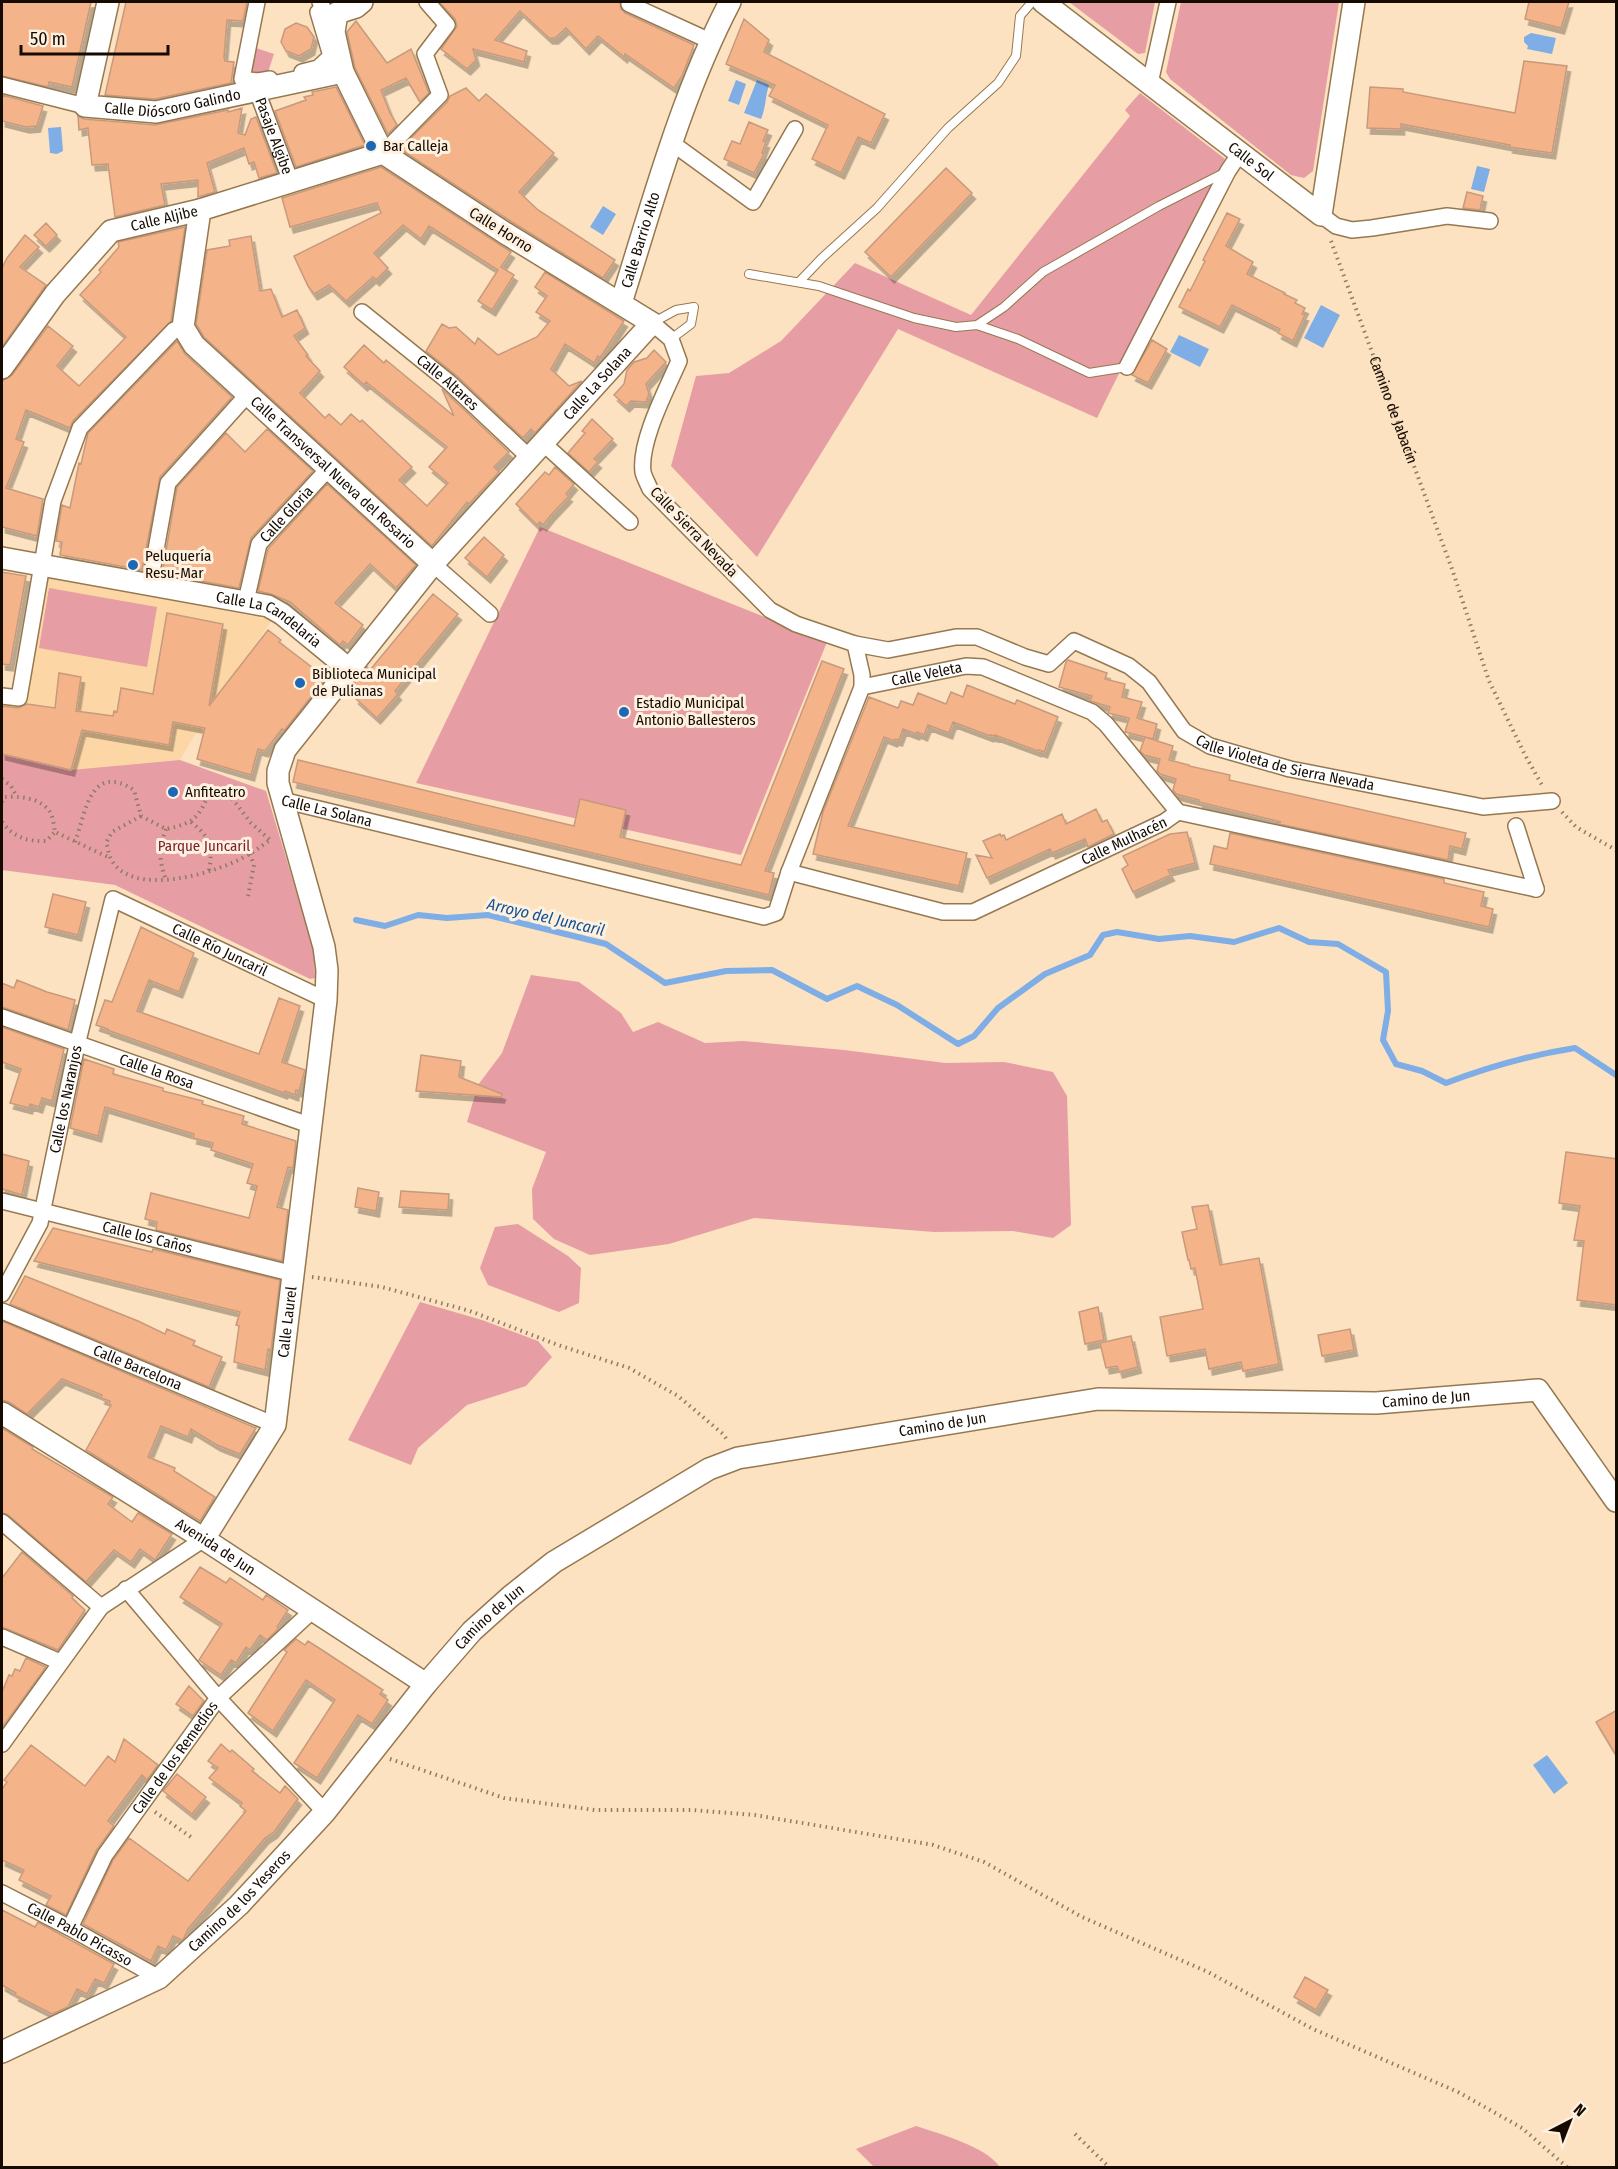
<svg xmlns="http://www.w3.org/2000/svg" width="1618" height="2169" font-family="'Fira Sans Condensed',sans-serif">
  <style>
    .built { fill: #fcd6a5 }
    .green { fill: #e69da3 }
    .water { fill: #7fade5 }
    .lines { fill: none; stroke-linecap: round; stroke-linejoin: round }
    .stream { stroke: #7fade5; stroke-width: 6 }
    .building { fill: #f5b389; stroke: #c79a7d; stroke-width: 1.5; filter: url(#shadow) }
    .lane-casing { stroke: #967850; stroke-width: 10 }
    .street-casing { stroke: #967850; stroke-width: 18 }
    .secondary-casing { stroke: #967850; stroke-width: 24 }
    .path { stroke: #8e7b64; stroke-width: 4; stroke-dasharray: 1.5 4.5; stroke-linecap: butt }
    .lane { stroke: #fff; stroke-width: 8 }
    .street { stroke: #fff; stroke-width: 15 }
    .secondary { stroke: #fff; stroke-width: 21 }
    .poi-dot { fill: #1c67b6; stroke: #fff1e0; stroke-width: 2 }
    .labels { text-anchor: middle; dominant-baseline: central; stroke-width: 6; stroke-linejoin: round; paint-order: stroke }
    .street-label { font-size: 15px; fill: #160b00; stroke: #fff1e0 }
    .poi-label { font-size: 15px; fill: #160b00; stroke: #fff1e0; text-anchor: start }
    .park-label { font-size: 15px; fill: #7c2133; stroke: #fff1e0 }
    .water-label { font-size: 16px; font-style: italic; fill: #125294; stroke: #fff1e0 }
  </style>
  <defs>
    <filter id="shadow"><feDropShadow dx="3.5" dy="6" stdDeviation="0" flood-color="#0004"/></filter>
  </defs>
  <rect width="100%" height="100%" fill="#fce2c0"/>
  <!-- built -->
  <path class="built" d="M47 574 272 620 204 720 205 737 196 733 180 760 71 770 2 754V701L26 704Z"/>
  <!-- green -->
  <path class="green" d="M1069 2H1155L1145 53 1138 54Z
    M1181 2H1339L1313 171 1304 178 1291 175 1170 79 1166 72Z
    M256 48 274 54 268 72 249 75Z
    M1140 93 1225 159 1097 418 898 329 757 557 671 466 696 376 729 373 781 341 855 263 971 315 1130 116 1125 110Z
    M540 527 827 642 741 855 416 783Z
    M49 588 157 607 147 667 39 648Z
    M2 754 71 770 180 760 266 791 314 951 315 978 310 979 115 885 2 870Z
    M531 975 579 982 621 1013 633 1032 658 1022 705 1043 743 1041 844 1050 945 1063 1004 1062 1053 1072 1067 1096 1071 1225 1053 1238 1013 1231 934 1232 754 1218 669 1244 590 1255 554 1239 533 1219 532 1189 546 1152 467 1122 478 1085 502 1053Z
    M518 1224 568 1256 581 1268 579 1303 559 1312 488 1285 480 1268 495 1227Z
    M420 1302 482 1320 538 1341 552 1357 526 1386 467 1405 418 1448 411 1465 348 1440Z
    M916 2126C940 2134 985 2146 1000 2167H874L856 2149Z"/>
  <!-- water -->
  <path class="water" d="M1531 33 1556 38 1552 54 1527 49 1528 46 1524 42V37Z
    M736 80 746 84 739 105 728 101Z
    M757 80 769 85C765 97 766 108 761 119L744 113Z
    M61 127 63 151 57 154 50 153 48 128Z
    M1477 166 1490 169 1484 192 1471 189Z
    M603 206 616 214 603 235 590 227Z
    M1321 305 1340 315 1323 348 1304 338Z
    M1179 335 1209 349 1200 367 1170 352Z
    M1547 1755 1568 1783 1554 1794 1533 1765Z"/>
  <g class="lines">
    <!-- stream -->
    <path class="stream" d="M356 920 385 926 418 915 447 918 488 915 606 944 665 983 726 971 772 970 827 999 857 986 897 1005 958 1044 974 1036 998 1008 1045 974 1090 955 1103 935 1117 932 1159 939 1190 936 1234 942 1279 928 1309 942 1338 944 1386 972 1388 1011 1383 1040 1396 1064 1422 1071 1446 1083C1488 1067 1530 1055 1575 1048L1616 1075"/>
  </g>
  <!-- building -->
  <path class="building" d="M2 2H91L72 87 49 82 48 87 2 76Z
    M126 2H247L243 21 227 20 224 57 225 61 234 62 231 83 155 99 105 95Z
    M439 2H620L621 9 625 13 694 45 682 76 674 88 625 54 624 57 598 36 586 49 566 28 555 38H549L520 11 495 40 527 51 524 62 473 49 476 60 467 69 441 49 457 26 455 19Z
    M1529 2H1569L1561 28 1525 19Z
    M744 19 769 40 764 52 885 114 871 143 858 137 841 173 812 159 828 125 769 96 775 85 726 64Z
    M356 21 387 63 411 49 429 93 420 102 406 78 381 90 390 113 397 125 388 134 355 68 347 32Z
    M296 23 307 27 314 37 311 49 299 56 286 51 281 42 285 29Z
    M1524 61 1567 66 1552 153 1509 147 1510 145 1401 124V129L1367 128 1370 87 1403 89V92L1515 113Z
    M336 87 365 145 296 167 275 111 306 100 304 97 313 95 312 92Z
    M466 88 479 101 486 94 554 153 519 192 538 210 615 260 603 278 512 222 400 149 447 102 450 96Z
    M2 95 43 106 37 126 26 127 2 121Z
    M242 108 238 133 245 135 251 119 256 117 277 173 259 178 254 162 249 164 244 148 207 163 215 192 198 197V180L161 184 165 205 115 217 108 164 92 165 88 128 79 130 78 116 84 119 155 125 228 110V112Z
    M749 122 768 130 763 141 766 142 762 153 764 154 754 173 724 159 732 141 740 144Z
    M381 167 511 252 501 267 514 275 492 310 478 301 498 270 429 226 421 239 403 225 374 253 388 268 376 280 373 277 346 301 329 285 314 294 308 286 294 256 381 213 377 203 290 227 282 198Z
    M946 168 972 193 891 277 865 252Z
    M1467 192 1483 196 1480 210 1463 208Z
    M1227 213 1240 219 1226 246 1253 262 1247 274 1285 293 1284 294 1297 300 1295 303 1305 308 1302 314 1305 315 1293 341 1278 333 1280 329 1232 305 1220 327 1179 307 1188 289 1190 291 1205 261 1203 260Z
    M46 223 57 235 46 246 34 235Z
    M185 227 171 321 73 421 70 428 26 410 16 439 24 442 6 488 43 499 37 536 2 527V381L12 375 48 326 73 346 57 366 79 386 126 337 80 295 101 272 99 270 119 247 118 242Z
    M25 235 39 247 20 267 46 285 2 347V268L7 258Z
    M251 236 260 291 271 289 282 317 297 310 305 328 294 336 308 355 306 356 320 371 300 393 325 418 329 414 341 425 351 414 360 422 362 420 412 467 399 480 427 506 448 483 429 467 447 447 366 382 364 385 344 367 364 345 384 363 386 360 454 416 442 389 509 452 494 467 499 472 469 504 467 502 432 546 204 337 196 324 207 250 230 246 229 240Z
    M545 272 624 321 600 358 598 356 594 363 565 344 551 369 569 386 582 381 535 433 531 429 523 438 457 376 426 351 442 324 449 328 456 327 475 344 478 338 498 355 537 337 550 321 536 312 547 296 535 287Z
    M1152 340 1167 349 1148 383 1132 375Z
    M177 341 185 354 232 397 160 477 142 570 60 555 62 542 56 541 62 505 70 508 79 463 81 464 88 433Z
    M654 350 666 362 646 384 649 394 646 402 631 401 626 406 614 395 624 384 627 370 634 362 647 358Z
    M592 419 613 439 594 459 598 462 589 472 568 453 585 433 582 431Z
    M267 429 313 471 251 538 239 588 162 574 177 487 226 433 245 452Z
    M555 467 574 484 566 494 569 496 551 515 543 525 540 522 537 525 516 504 545 472 549 475Z
    M327 484 416 565 396 588 370 564 335 603 363 625 348 645 343 641 340 645 290 602 271 594 258 591 268 549Z
    M484 537 504 555 487 577 465 558Z
    M2 572 26 576 10 665 2 664Z
    M433 594 458 614 395 691 398 694 377 718 355 698 361 692 353 685 367 667 370 670Z
    M167 613 223 624 209 706 268 630 281 640 279 642 326 678 284 731 282 729 265 751 258 749 251 775 197 759 205 728 173 722 169 745 82 730 71 770 2 754V706L18 708 27 704 55 708 59 673 81 677 76 711 113 716 114 711 117 712 121 688 153 694Z
    M1068 660 1107 673 1105 679 1125 684 1122 697 1142 702 1137 718 1157 724 1153 739 1125 732 1129 718 1108 713 1110 707 1090 701 1092 696 1059 687 1066 662Z
    M822 661 844 669 765 871 774 873 769 895 293 782 298 760 574 826 580 799 626 810 620 837 741 865Z
    M967 685 1015 704 1017 700 1058 717 1044 752 1039 750 1038 751 995 735V736L990 735V736L953 722 949 733 928 725 924 735 917 732 916 734 903 729 899 740 895 739 894 741 884 737 848 826 967 853 959 886 813 854 823 812 869 697 898 708 901 701 913 705 918 693 946 704 951 692 963 697Z
    M1145 737 1173 746 1169 760 1189 765V766L1230 775 1229 780 1466 833 1462 849 1450 846 1448 860 1274 823 1281 822 1199 802V800L1176 794 1173 790 1176 779 1160 774 1157 771 1160 759 1144 755 1140 751Z
    M1096 809 1102 822 1107 820 1114 834 1088 847 1085 839 1052 853 1050 849 987 878 976 855 992 858 983 841 1000 834 1001 836 1004 835 1006 840 1062 814 1066 824Z
    M1187 832 1195 863 1168 870 1171 875 1133 892 1122 869 1128 865 1123 856 1170 834Z
    M1230 833 1444 879V883L1484 892 1481 906 1493 909 1489 927 1210 864 1214 846 1227 849Z
    M53 894 86 902 78 935 45 927Z
    M141 927 194 953 179 992 149 980 137 1011 259 1054 279 998 300 1006 282 1062 305 1070 299 1091 296 1090 295 1095 285 1091 284 1093 107 1030 108 1029 96 1025 105 1000 112 1002Z
    M17 980 47 992 75 1000 68 1030 2 1007V983L14 988Z
    M2 1027 64 1049 52 1101 42 1098 39 1107 30 1104 29 1108 10 1103 21 1069 2 1062Z
    M421 1055 461 1061 459 1077 502 1094 501 1097 416 1091Z
    M84 1059 114 1069 113 1074 163 1088V1091L203 1101 202 1104 244 1116 242 1124 296 1141 293 1168 288 1167 277 1207 288 1210 282 1261 156 1230 157 1222 145 1219 151 1193 249 1218 257 1186 247 1183 253 1164 211 1150 213 1143 193 1138 194 1134 105 1107 98 1136 70 1128Z
    M1566 1152 1617 1159V1305L1577 1300 1584 1241 1574 1240 1580 1206 1559 1203Z
    M2 1154 29 1161 22 1195 2 1189Z
    M358 1188 379 1192 376 1211 355 1207Z
    M401 1191 449 1194 448 1210 399 1207Z
    M1208 1205 1220 1265 1259 1258 1279 1364 1243 1371 1241 1362 1209 1369 1205 1349 1167 1356 1160 1317 1203 1309 1195 1268 1191 1269 1189 1260H1188L1182 1232 1197 1229 1192 1207Z
    M53 1228 152 1252 153 1249 280 1280 271 1350 268 1349 265 1370 234 1362 239 1326 236 1325 240 1312 34 1261Z
    M25 1276 138 1321 165 1334 167 1329 195 1341 193 1345 222 1357 209 1387 10 1304Z
    M1098 1307 1104 1340 1085 1344 1079 1312Z
    M2 1321 256 1428 240 1454 217 1445 191 1429 188 1437 161 1426 148 1457 175 1468 174 1471 215 1497 200 1521 86 1450 111 1405H109L110 1401 101 1398 102 1395 62 1379 27 1414 9 1402 2 1400Z
    M1350 1329 1354 1350 1322 1356 1318 1335Z
    M1131 1336 1138 1367 1119 1372 1117 1366 1106 1368 1100 1343Z
    M2 1428 33 1447 32 1449 113 1497 108 1504 132 1522 138 1513 172 1534 155 1560 140 1549 131 1562 114 1550 86 1582 8 1515 2 1513Z
    M22 1552 73 1596 72 1598 85 1610 58 1650 2 1627V1578Z
    M200 1567 226 1583 230 1578 263 1600 266 1595 288 1610 277 1627 279 1628 267 1640 260 1635 250 1650 246 1647 236 1663 231 1660 221 1675 199 1660 222 1624 180 1597Z
    M296 1639 305 1645 308 1641 322 1650 383 1690 380 1694 388 1700 372 1724 358 1715 317 1778 294 1763 335 1700 306 1680 273 1731 248 1713 287 1652 284 1650Z
    M26 1658 46 1667 2 1728V1692L9 1675 12 1676 15 1669 20 1671Z
    M189 1686 204 1701 193 1716 176 1704Z
    M1617 1710V1757L1596 1722Z
    M124 1739 158 1765 147 1780 142 1775 108 1821 114 1826 96 1851 66 1915 46 1905 51 1896 19 1880 24 1870 2 1860V1789L7 1782 4 1780 31 1745 85 1786 108 1756 115 1762Z
    M221 1744 230 1752 232 1750 254 1769 252 1771 280 1793 285 1786 298 1799 274 1832 265 1838 188 1929 184 1938 182 1940 173 1936 166 1950 158 1946 151 1961 83 1924 113 1860 129 1838 188 1881 246 1811 240 1806 242 1803 209 1778 218 1768 208 1761Z
    M177 1774 206 1797 192 1814 163 1791Z
    M2 1910 35 1927 38 1922 114 1964 104 1983 95 1979 87 1994 77 1989 68 2007 52 2014 15 1995 16 1993 2 1985Z
    M1305 1977 1328 1990 1316 2010 1294 1997Z"/>
  <g class="lines">
    <!-- lane casing -->
    <g class="lane-casing">
      <path id="lane" d="M749 274 819 286 914 318 956 327 977 325 1004 307 1043 272 1159 206 1224 173
        M799 282 822 258 877 208 948 128 998 83 1016 56 1020 16 1032 2
        M654 322 676 310 694 307 691 324 671 339
        M977 325 1018 339 1089 373 1127 367"/>
    </g>
    <!-- street casing -->
    <g class="street-casing">
      <g id="street">
        <path d="M257 2 242 79 258 81 270 79"/>
        <path d="M629 4 710 41"/>
        <path d="M302 72 318 68 331 56 318 12 324 10 320 2"/>
        <path d="M1150 83 1168 2"/>
        <path d="M2 85 85 106"/>
        <path id="s2" d="M257 91 291 182"/>
        <path d="M672 143 753 202 795 129"/>
        <path d="M383 153 440 95 425 54 447 25 427 2"/>
        <path d="M1321 215 1336 226 1352 230 1372 228 1447 216 1490 221"/>
        <path id="s3" d="M362 312 450 383 530 458"/>
        <path d="M1127 367 1228 171 1240 153"/>
        <path d="M543 443 630 522"/>
        <path d="M433 564 490 614"/>
        <path d="M150 583 168 483 248 394"/>
        <path id="s4" d="M246 601 259 544 329 468"/>
        <path id="s5" d="M855 644 888 650 956 637H977L1025 657 1049 664 1074 641 1129 666 1149 682 1184 731 1210 746 1290 769 1483 807 1552 801"/>
        <path id="s6" d="M862 687 966 666 983 667 1092 712 1106 724 1178 812"/>
        <path d="M2 696 19 698 53 501 80 428 174 330 183 327"/>
        <path id="s7" d="M282 800 764 917 776 913 789 872 862 687V675L855 644 796 624 770 610 650 489C648 484 644 477 643 472 639 441 667 389 679 361L671 339 652 323"/>
        <path d="M1516 826 1536 889"/>
        <path id="s8" d="M789 872 943 912H973L1164 822 1178 812 1536 889"/>
        <path id="s9" d="M2 1017 312 1126"/>
        <path id="s10" d="M2 1201 294 1274"/>
        <path id="s11" d="M2 1294 40 1223 77 1045 113 899 326 1000"/>
        <path id="s12" d="M2 1311 275 1425"/>
        <path d="M2 1522 101 1607"/>
        <path d="M126 1589 218 1698 325 1812"/>
        <path d="M2 1637 60 1662"/>
        <path d="M2 1744 101 1607 204 1539"/>
        <path id="s13" d="M2 1893 70 1928 159 1978"/>
        <path id="s14" d="M70 1928 105 1855 218 1698 312 1611"/>
      </g>
    </g>
    <!-- secondary casing -->
    <g class="secondary-casing">
      <g id="secondary">
        <path id="s15" d="M108 2 85 106 156 112 343 72"/>
        <path id="s16" d="M1043 2 1321 215 1354 2"/>
        <path d="M337 13 356 7 362 2"/>
        <path id="s17" d="M200 210 183 327 194 345 433 564"/>
        <path id="s18" d="M621 303C653 202 681 96 730 2"/>
        <path id="s19" d="M2 368 55 294 111 231 200 210 383 153"/>
        <path id="s20" d="M2 558 268 606 282 614 349 669"/>
        <path id="s21" d="M2 1413 204 1539 426 1684"/>
        <path id="s22" d="M204 1539 275 1425 326 1000 327 970 324 947 278 783V771L285 750 433 564 652 323 505 233 383 153 343 72 334 32 337 13"/>
        <path id="s23" d="M2 2052 159 1978 239 1905 325 1812 426 1684 472 1631 511 1596 554 1562 709 1469 738 1458 1098 1399 1376 1403 1538 1390 1616 1501"/>
      </g>
    </g>
    <!-- path -->
    <g class="path">
      <path id="s1" d="M1331 241 1452 569 1489 681 1525 755 1543 787"/>
      <path d="M2 779 11 786 17 797"/>
      <path d="M2 802 5 797C20 796 41 798 50 812 53 817 54 826 55 832L110 858"/>
      <path d="M1562 812 1576 827 1616 850"/>
      <path d="M141 816 112 832 106 843C108 847 108 852 110 857 129 901 222 872 251 853 258 849 264 844 270 840"/>
      <path d="M2 822C13 837 28 842 46 841L55 832"/>
      <path d="M191 822C211 838 213 846 209 871"/>
      <path d="M166 829C158 850 159 860 166 880"/>
      <path d="M75 842C86 812 90 762 134 790L141 816 166 829C195 823 199 817 210 791L231 797 251 823 270 840"/>
      <path d="M248 896 254 865 250 854"/>
      <path d="M312 1277 382 1287 470 1311 558 1345 629 1368 678 1396 723 1434 728 1441"/>
      <path d="M390 1759 504 1798 595 1810H692L755 1815 933 1845 984 1862 1082 1917 1208 1972 1313 2029 1458 2092 1522 2128 1568 2168"/>
      <path d="M155 1812 191 1837"/>
      <path d="M1075 2134 1110 2168"/>
    </g>
    <!-- lane -->
    <use href="#lane" class="lane"/>
    <!-- street -->
    <use href="#street" class="street"/>
    <!-- secondary -->
    <use href="#secondary" class="secondary"/>
  </g>
  <!-- markers -->
  <g class="poi-dot">
    <circle cx="371" cy="146" r="6"/>
    <circle cx="133" cy="565" r="6"/>
    <circle cx="300" cy="683" r="6"/>
    <circle cx="624" cy="712" r="6"/>
    <circle cx="173" cy="792" r="6"/>
  </g>
  <g class="labels">
    <!-- street labels -->
    <g class="street-label">
      <text stroke="none"><textPath href="#s15" startOffset="195">Calle Dióscoro Galindo</textPath></text>
      <text stroke="none"><textPath href="#s2" startOffset="48">Pasaje Algibe</textPath></text>
      <text stroke="none"><textPath href="#s16" startOffset="262">Calle Sol</textPath></text>
      <text stroke="none"><textPath href="#s19" startOffset="230">Calle Aljibe</textPath></text>
      <text transform="translate(501 230) rotate(32)">Calle Horno</text>
      <text stroke="none"><textPath href="#s18" startOffset="66">Calle Barrio Alto</textPath></text>
      <text stroke="none"><textPath href="#s3" startOffset="111">Calle Altares</textPath></text>
      <text stroke="none"><textPath href="#s22" startOffset="1302">Calle La Solana</textPath></text>
      <text stroke="none"><textPath href="#s1" startOffset="180">Camino de Jabacín</textPath></text>
      <text stroke="none"><textPath href="#s17" startOffset="328">Calle Transversal Nueva del Rosario</textPath></text>
      <text stroke="none"><textPath href="#s4" startOffset="99">Calle Gloria</textPath></text>
      <text transform="translate(694 532) rotate(46)">Calle Sierra Nevada</text>
      <text stroke="none"><textPath href="#s20" startOffset="276">Calle La Candelaria</textPath></text>
      <text stroke="none"><textPath href="#s6" startOffset="66">Calle Veleta</textPath></text>
      <text stroke="none"><textPath href="#s5" startOffset="488">Calle Violeta de Sierra Nevada</textPath></text>
      <text stroke="none"><textPath href="#s7" startOffset="46">Calle La Solana</textPath></text>
      <text stroke="none"><textPath href="#s8" startOffset="356">Calle Mulhacén</textPath></text>
      <text stroke="none"><textPath href="#s11" startOffset="531">Calle Río Juncaril</textPath></text>
      <text stroke="none"><textPath href="#s9" startOffset="164">Calle la Rosa</textPath></text>
      <text stroke="none"><textPath href="#s11" startOffset="207">Calle los Naranjos</textPath></text>
      <text stroke="none"><textPath href="#s10" startOffset="150">Calle los Caños</textPath></text>
      <text stroke="none"><textPath href="#s22" startOffset="238">Calle Laurel</textPath></text>
      <text stroke="none"><textPath href="#s12" startOffset="147">Calle Barcelona</textPath></text>
      <text stroke="none"><textPath href="#s23" startOffset="1654">Camino de Jun</textPath></text>
      <text stroke="none"><textPath href="#s23" startOffset="1168">Camino de Jun</textPath></text>
      <text stroke="none"><textPath href="#s21" startOffset="252">Avenida de Jun</textPath></text>
      <text stroke="none"><textPath href="#s23" startOffset="664">Camino de Jun</textPath></text>
      <text stroke="none"><textPath href="#s14" startOffset="201">Calle de los Remedios</textPath></text>
      <text stroke="none"><textPath href="#s23" startOffset="285">Camino de los Yeseros</textPath></text>
      <text stroke="none"><textPath href="#s13" startOffset="88">Calle Pablo Picasso</textPath></text>
    </g>
    <!-- poi labels -->
    <g class="poi-label">
      <text x="383" y="146">Bar Calleja</text>
      <text x="145" y="556">Peluquería<tspan x="145" dy="17">Resu-Mar</tspan></text>
      <text x="312" y="674">Biblioteca Municipal<tspan x="312" dy="17">de Pulianas</tspan></text>
      <text x="636" y="703">Estadio Municipal<tspan x="636" dy="17">Antonio Ballesteros</tspan></text>
      <text x="185" y="792">Anfiteatro</text>
    </g>
    <!-- park labels -->
    <g class="park-label">
      <text x="204" y="846">Parque Juncaril</text>
    </g>
    <!-- water labels -->
    <g class="water-label">
      <text transform="translate(546 917) rotate(13)">Arroyo del Juncaril</text>
    </g>
  </g>
  <!-- border -->
  <rect width="1618" height="2169" fill="none" stroke="#160b00" stroke-width="6"/>
  <!-- north arrow -->
  <g transform="translate(1570 2121) rotate(42)" stroke="#fff1e0" stroke-width="4.5" paint-order="stroke">
  <path d="M0-4.5L10 22L0 15L-10 22Z" fill="#160b00"/>
  <text y="-9" font-size="16" font-weight="bold" text-anchor="middle" fill="#160b00">N</text>
  </g>
  <!-- scale -->
  <path d="M21 45v9h147v-9" fill="none" stroke="#160b00" stroke-width="3"/>
  <text x="30" y="45" font-size="18" fill="#160b00" stroke="#fff1e0" stroke-width="4.5" paint-order="stroke">50 m</text>
</svg>
